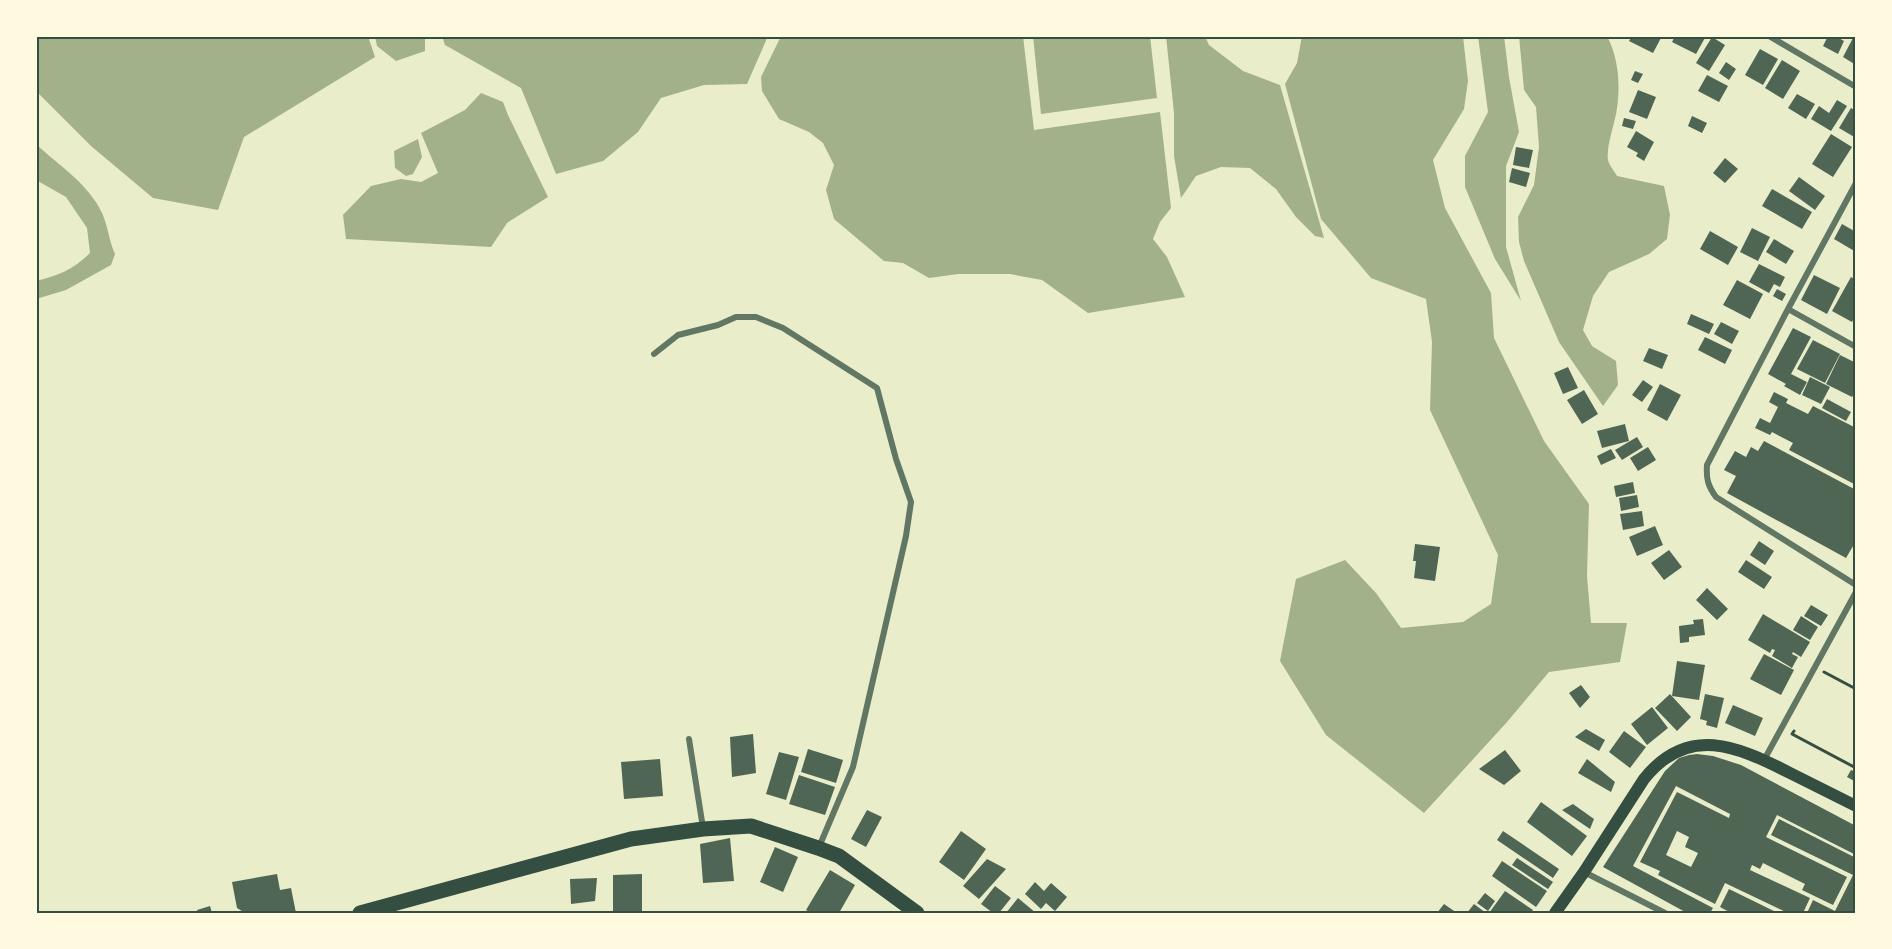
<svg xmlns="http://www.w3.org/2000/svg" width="1892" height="949" font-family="'DejaVu Sans',sans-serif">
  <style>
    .water { fill: #a3b18a }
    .building { fill: #4f6655; fill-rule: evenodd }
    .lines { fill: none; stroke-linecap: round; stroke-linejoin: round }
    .path { stroke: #344e41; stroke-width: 3 }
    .minor { stroke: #617663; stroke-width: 6 }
    .secondary { stroke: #344e41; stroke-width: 12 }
    .primary { stroke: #344e41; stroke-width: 15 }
    .neatline { fill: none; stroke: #344e41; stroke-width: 2 }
  </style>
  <rect width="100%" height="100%" fill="#e9edc9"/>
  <!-- water -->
  <path class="water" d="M36 36H368L375 57 244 137 218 210 153 198 91 146 37 92Z
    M375 36H425V51L396 61 377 46Z
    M442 36H768L747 84 704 85 661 98 638 132 603 161 556 174 521 88 445 45Z
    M781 36H1023L1034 130 1160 112 1171 208 1160 222 1153 239 1167 257 1185 297 1088 313 1042 280 1010 274H958L929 278 903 263 884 261 834 219 826 190 834 165 823 143 809 132 779 119 762 91 761 77Z
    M1033 36H1150L1157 98 1041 114Z
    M1166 36H1205L1209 45 1243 71 1280 85 1324 238 1315 236 1296 217 1276 189 1250 168 1221 167 1196 176 1181 198 1174 156V113Z
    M1302 36H1463L1468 81 1464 109 1433 160 1445 208 1491 293 1494 338 1544 441 1589 504 1587 576 1591 623H1627L1620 662 1549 672 1507 722 1424 813 1326 735 1280 661 1296 579 1345 560 1376 593 1401 628 1463 622 1491 604 1498 555 1430 410 1432 342 1426 299 1371 278 1321 219 1285 84 1297 63Z
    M1478 36H1504L1509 77 1519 132 1506 166V247L1521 301 1495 259 1465 187V156L1488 112Z
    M1519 36H1607C1619 58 1621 89 1616 114 1614 125 1606 148 1608 160 1609 165 1615 172 1617 176L1664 186 1670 215 1667 239 1649 254 1609 272 1593 296 1583 330 1592 346 1616 361 1618 385 1603 406 1559 342 1524 261 1519 242 1518 217 1534 185 1539 147 1536 107 1524 90Z
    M481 93 503 102 508 115 548 197 507 223 491 247 346 239 343 215 371 186 401 179 421 182 438 173 421 133 465 110Z
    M418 139 422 157 413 174 406 176 395 168 394 151Z
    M36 144C59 166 88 183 102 213 108 226 109 241 115 254L111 265 66 290 36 299V281C58 276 74 269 90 253L87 228 66 197 36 180Z"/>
  <!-- building -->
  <path class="building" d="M1632 36H1662L1653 53 1629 41Z
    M1675 36H1706L1696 54 1672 42Z
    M1828 36H1835L1844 41 1838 54 1823 46Z
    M1854 36H1856V65L1843 57Z
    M1712 37 1725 45 1709 71 1696 63Z
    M1760 49 1778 59 1763 85 1745 75Z
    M1782 60 1800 71 1783 99 1765 88Z
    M1726 62 1736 69 1729 80 1719 73Z
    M1635 71 1643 74 1638 83 1631 80Z
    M1707 75 1728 86 1719 102 1698 91Z
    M1638 90 1656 97 1647 119 1629 112Z
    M1797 94 1815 104 1806 119 1788 108Z
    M1837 100 1847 106 1831 131 1811 119 1819 106 1829 113Z
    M1851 108 1856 111V138L1839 128Z
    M1692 116 1707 123 1702 133 1688 126Z
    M1624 118 1636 121 1633 129 1622 126Z
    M1636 131 1654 142 1644 161 1636 156 1638 153 1627 147Z
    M1831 134 1852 147 1833 177 1812 164Z
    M1516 147 1533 150 1529 168 1513 165Z
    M1725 158 1738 169 1725 183 1713 173Z
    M1512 168 1530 173 1526 187 1509 182Z
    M1799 177 1825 196 1815 210 1789 191Z
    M1772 189 1812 212 1802 229 1762 206Z
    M1842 224 1856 232V252L1834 239Z
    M1752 228 1770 237 1758 261 1740 252Z
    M1710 231 1738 247 1728 265 1700 249Z
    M1774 239 1794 251 1786 264 1766 252Z
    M1759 264 1785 277 1780 287 1774 284 1769 293 1749 282Z
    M1814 275 1840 288 1827 314 1801 300Z
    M1851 277 1856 280V314L1852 322 1832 311Z
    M1737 280 1763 294 1750 319 1723 305Z
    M1777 289 1786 294 1782 301 1773 296Z
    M1691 314 1714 324 1709 334 1687 324Z
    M1721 322 1739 331 1732 344 1714 334Z
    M1793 328 1811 337 1791 374 1807 382 1800 395 1784 386 1786 384 1768 374Z
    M1705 337 1732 350 1725 364 1698 350Z
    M1813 340 1840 354 1825 383 1797 369Z
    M1649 348 1668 355 1662 369 1643 361Z
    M1840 355 1856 363V390L1852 397 1826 384Z
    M1568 367 1578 388 1563 394 1554 373Z
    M1810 377 1830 387 1821 404 1802 395Z
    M1643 380 1653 387 1642 402 1632 395Z
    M1660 384 1681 395 1667 421 1647 410Z
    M1584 390 1598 414 1582 424 1567 400Z
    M1774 392 1788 399 1786 403 1808 414 1813 406 1856 428V485L1789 450 1793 443 1772 432 1770 435 1755 428 1760 418 1770 423 1778 407 1769 402Z
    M1827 399 1851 412 1846 421 1822 408Z
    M1625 424 1629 441 1602 448 1597 431Z
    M1637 437 1643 447 1622 460 1615 450Z
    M1764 441 1856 490V541L1846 558 1727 493 1736 476 1724 470 1735 451 1746 457 1751 447 1758 451Z
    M1648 447 1656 460 1638 471 1630 458Z
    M1611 449 1616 458 1601 465 1597 456Z
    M1633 482 1635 493 1616 497 1614 486Z
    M1637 495 1639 507 1621 511 1619 498Z
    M1642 511 1644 526 1623 530 1620 514Z
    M1655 526 1663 545 1637 556 1629 537Z
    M1759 541 1774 551 1765 565 1750 555Z
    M1415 544 1440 547 1435 581 1414 578 1416 561H1413Z
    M1669 550 1682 567 1664 580 1651 563Z
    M1746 560 1772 577 1764 589 1738 572Z
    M1707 588 1728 609 1717 620 1696 600Z
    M1811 605 1828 615 1821 626 1804 616Z
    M1763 614 1810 642 1801 657 1793 652 1792 654 1798 657 1792 668 1772 656 1775 650 1772 649 1770 653 1748 640Z
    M1801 616 1818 627 1810 640 1793 630Z
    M1703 619 1705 635 1689 637V642L1680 643 1679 626 1694 624 1693 620Z
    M1764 654 1794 670 1781 695 1750 679Z
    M1677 661 1705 665 1699 700 1672 696Z
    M1581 685 1590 697 1580 708 1569 693Z
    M1670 694 1691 717 1677 731 1655 708Z
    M1705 694 1724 698 1717 728 1706 725 1707 721 1700 719Z
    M1733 705 1763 718 1755 736 1725 723Z
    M1652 707 1668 728 1647 745 1631 724Z
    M1586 729 1605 740 1599 751 1575 737Z
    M1624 731 1646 747 1630 768 1609 752Z
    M753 734 756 773 732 777 730 737Z
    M808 749 843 760 836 783 801 772Z
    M1505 750 1521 771 1504 785 1479 769Z
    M779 752 799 757 786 800 766 794Z
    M1697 754 1713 756 1741 765 1856 826V855L1777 815 1766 837 1847 877 1833 905 1802 890 1805 884 1763 863 1760 869 1752 865 1750 870 1810 898 1803 913H1788L1725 883 1715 904 1658 875 1660 871 1640 862 1677 792 1729 818 1730 814 1676 786 1633 866 1713 908 1710 913H1687L1603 867 1665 771 1679 758 1689 755ZM1677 831 1689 837 1685 847 1698 853 1691 867 1666 855Z
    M660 759 663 796 624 799 621 762Z
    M1587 759 1615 782 1611 792 1578 773Z
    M1851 770 1856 772V782L1847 777Z
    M799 775 835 787 825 815 789 804Z
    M1541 802 1587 836 1572 856 1527 822Z
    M1573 804 1594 819 1590 829 1562 810Z
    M867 810 882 817 866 847 851 839Z
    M1779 819 1856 858V913H1807L1813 900 1835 911 1853 875 1771 835Z
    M961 831 986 849 964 880 939 862Z
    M1503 831 1559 869 1553 878 1497 840Z
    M730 838 734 881 703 883 700 844Z
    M775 847 798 857 783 892 760 882Z
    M1517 858 1553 882 1548 889 1512 865Z
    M987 859 1006 869 979 899 963 886Z
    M1502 861 1547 891 1536 907 1492 876Z
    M830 870 855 885 839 913H811L806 910Z
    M277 874 280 890 291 888 296 913H245L237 908 232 882Z
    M642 874V913H613V875Z
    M597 878 595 901 571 904 570 879Z
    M1035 882 1044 891 1051 883 1067 897 1055 911 1046 903 1041 909 1025 894Z
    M995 886 1011 898 999 913H993L981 904Z
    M1729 889 1778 913H1731L1720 907Z
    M1505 891 1533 910 1531 913H1489Z
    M1485 893 1495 901 1488 911 1477 903Z
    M1018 898 1036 913H1006Z
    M1444 904 1457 913H1437Z
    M1474 904 1486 913H1467Z
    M210 906 212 913H198L197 910Z"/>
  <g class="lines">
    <!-- path -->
    <path class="path" d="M1824 672 1856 689
      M1794 731 1792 734 1856 768"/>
    <!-- minor -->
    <path class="minor" d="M1769 36 1856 87
      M1856 183 1788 309 1707 465C1706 479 1708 486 1716 497L1856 585
      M1788 309 1856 347
      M654 354 678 335 718 325 736 317H756L783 328 877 388 896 459 911 502 906 536 853 767 819 847
      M689 739 703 828
      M1764 760 1856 592
      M1584 872 1665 913"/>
    <!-- secondary -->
    <path class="secondary" d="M1555 913 1584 872 1644 779C1688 724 1737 746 1790 773 1812 784 1834 795 1856 806"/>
    <!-- primary -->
    <path class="primary" d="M360 913 631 839 703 829 751 826 818 848 839 856 917 913"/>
  </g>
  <!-- border -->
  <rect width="1892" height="949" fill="none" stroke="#fefae0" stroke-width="75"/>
  <rect x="38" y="38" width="1816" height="874" class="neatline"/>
</svg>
